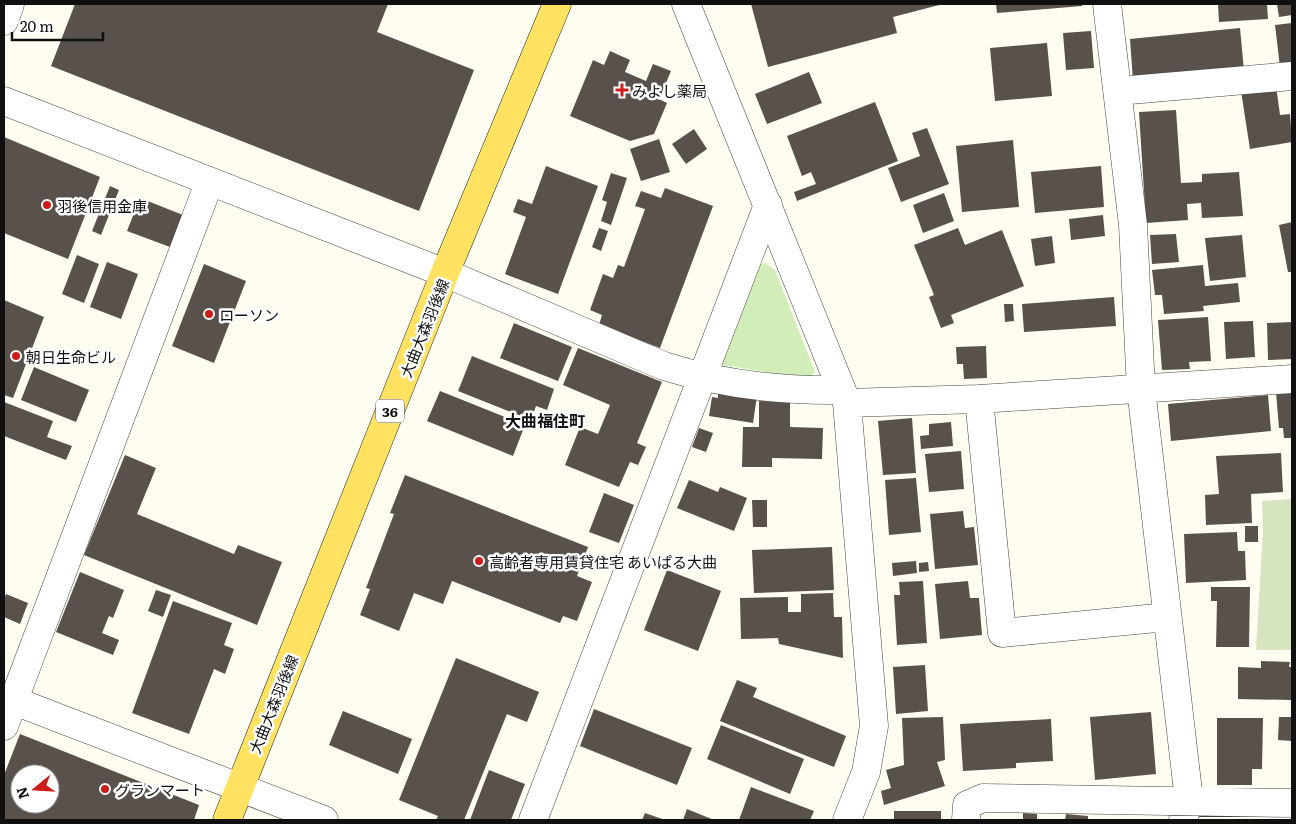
<svg xmlns="http://www.w3.org/2000/svg" width="1296" height="824" font-family="Literata,'Noto Sans JP',serif">
  <style>
    .green { fill: #d1eeb8 }
    .cemetery { fill: #d6e4c0 }
    .building { fill: #59514b; fill-rule: evenodd }
    .lines { fill: none; stroke-linecap: round; stroke-linejoin: round }
    .street-casing { stroke: #434343; stroke-width: 29 }
    .primary-casing { stroke: #212121; stroke-width: 29 }
    .street { stroke: #fff; stroke-width: 28 }
    .primary { stroke: #ffe262; stroke-width: 28 }
    .poi-dot { fill: #cc1d1b; stroke: #fff; stroke-width: 2 }
    .labels { text-anchor: middle; dominant-baseline: central; stroke-width: 5; stroke-linejoin: round; paint-order: stroke }
    .shield { fill: #fff; stroke: #585858; stroke-width: 1 }
    .shield-label { font-size: 14px; font-weight: bold; fill: #101010 }
    .poi-label { font-size: 15px; fill: #101010; stroke: #fff; text-anchor: start }
    .street-label { font-size: 15px; fill: #101010; stroke: #fff }
    .neighbourhood-label { font-size: 16px; font-weight: bold; fill: #101010; stroke: #fff }
  </style>
  <rect width="100%" height="100%" fill="#fffdf2"/>
  <!-- green -->
  <path class="green" d="M765 263 775 270 815 372 808 379 723 365 721 356 755 266Z"/>
  <!-- cemetery -->
  <path class="cemetery" d="M1292 499V650H1256L1263 531 1262 501Z"/>
  <!-- building -->
  <path class="building" d="M75 4H388L377 32 474 70 419 211 51 66Z
    M751 4H943L893 17 897 33 768 67Z
    M996 4H1082V6L997 13Z
    M1218 4H1267L1268 19 1219 22Z
    M1277 4H1292V15L1279 17Z
    M1292 23V65L1280 67 1275 25Z
    M1240 28 1244 71 1133 81 1130 39Z
    M1091 31 1094 68 1066 70 1063 33Z
    M1047 43 1052 96 995 101 990 48Z
    M610 51 630 60 625 72 646 81 653 64 671 71 659 99 667 103 654 134 630 141 570 116 593 60 604 65Z
    M809 72 822 103 767 124 755 94Z
    M1276 86 1280 115 1290 114 1292 142 1250 149 1241 91Z
    M875 102 898 161 797 201 794 192 816 184 811 172 802 176 787 136Z
    M1176 110 1181 183 1202 182V174L1239 172 1243 216 1202 218 1201 203 1187 204 1188 220 1146 223 1139 112Z
    M927 128 949 184 901 202 888 168 920 156 912 133Z
    M694 129 707 149 686 164 672 144Z
    M4 137 100 177 68 259 4 233Z
    M659 139 670 172 641 181 630 149Z
    M1013 140 1019 207 962 212 956 146Z
    M546 166 598 186 558 294 505 274 526 217 513 212 518 199 532 204Z
    M1101 166 1104 207 1035 213 1031 172Z
    M611 173 627 178 611 225 601 221 607 202 602 200Z
    M110 186 119 190 101 235 92 231Z
    M665 188 713 206 660 348 599 325 602 315 590 310 603 274 613 278 618 265 624 267 645 209 635 206 641 191 661 198Z
    M944 193 954 221 923 233 913 205Z
    M140 198 183 215 170 247 127 231Z
    M1103 215 1105 236 1071 240 1069 219Z
    M1292 222V272H1288L1279 225Z
    M599 228 608 231 601 251 592 247Z
    M958 228 965 245 1002 230 1024 286 951 315 954 323 941 328 929 297 934 295 914 245Z
    M1176 234 1179 262 1152 264 1150 235Z
    M1242 235 1246 277 1210 281 1205 238Z
    M1052 236 1055 263 1035 266 1031 239Z
    M77 255 99 264 84 303 62 294Z
    M107 262 138 274 121 319 90 307Z
    M204 264 246 281 214 363 172 346Z
    M1203 265 1205 286 1238 283 1240 302 1203 306 1204 311 1164 314 1162 295H1155L1152 270Z
    M1114 297 1116 326 1024 332 1022 304Z
    M4 300 44 317 13 398 4 395Z
    M1004 304H1013L1014 321 1005 322Z
    M1208 317 1211 361 1189 362 1190 369 1162 370 1158 320Z
    M1253 321 1255 357 1226 359 1224 322Z
    M1292 322V359L1268 360 1267 323Z
    M514 323 572 347 558 381 500 358Z
    M986 346 987 378 964 379 963 364H957L956 347Z
    M578 348 662 382 637 443 646 447 638 465 630 462 619 487 565 465 580 427 598 434 610 405 563 385Z
    M472 356 554 389 547 410 536 406 531 420 458 391Z
    M34 367 89 390 76 422 21 400Z
    M718 390 757 396 753 423 709 416 712 397 718 398Z
    M440 391 525 425 513 456 427 421Z
    M1292 391V438H1284L1283 428H1279L1276 392Z
    M1268 395 1271 431 1171 441 1168 404Z
    M759 401 790 402V427L823 428 822 459 772 458V467H742L743 427H759Z
    M4 402 53 421 47 437 72 446 66 460 4 436Z
    M912 418 916 473 883 475 878 421Z
    M951 422 953 446 921 449 920 436 929 435V424Z
    M699 428 713 433 706 452 692 447Z
    M961 451 964 489 929 492 925 454Z
    M1281 453 1283 492 1251 494 1252 523 1206 525 1205 495 1219 494 1216 456Z
    M125 455 156 468 137 514 234 554 238 545 282 562 257 625 84 555Z
    M405 475 588 547 577 576 592 582 577 621 563 616 560 623 452 581 443 604 414 593 399 631 360 615 370 589 366 588 394 514 390 513Z
    M916 478 921 532 889 535 885 480Z
    M689 480 718 492 720 487 747 498 734 531 677 508Z
    M604 493 634 505 619 543 589 532Z
    M752 500H767V527H753Z
    M963 511 965 528 974 527 978 565 935 569 930 514Z
    M1245 526H1258V542H1245Z
    M1237 532 1238 551H1245L1246 580 1186 583 1184 534Z
    M832 547 834 590 754 593 752 550Z
    M916 561 917 573 893 576 892 563Z
    M928 562 929 571 919 572V563Z
    M667 570 721 591 698 651 644 630Z
    M80 572 124 590 113 618 109 616 102 633 119 640 113 655 56 632Z
    M923 581 927 643 897 645 894 595H900L899 582Z
    M968 581 970 598H979L982 635 940 639 935 584Z
    M1211 587H1250L1249 647H1216L1217 601H1211Z
    M156 590 171 595 163 617 148 611Z
    M833 593 834 617H842L843 658 779 644 778 638 741 639 740 598 788 597V612H801V594Z
    M6 594 28 603 20 624 4 617V600Z
    M173 601 232 623 224 645 234 649 225 674 214 669 189 734 132 713Z
    M456 658 539 692 527 722 507 714 464 820H436L438 816 399 800Z
    M1261 661 1290 662 1289 667H1292V700L1238 699V667L1261 668Z
    M925 665 928 711 896 714 893 667Z
    M737 680 757 688 753 697 846 736 834 767 720 721Z
    M594 709 692 748 677 785 580 746Z
    M343 711 412 739 398 774 329 745Z
    M1151 712 1156 774 1095 780 1090 717Z
    M943 717 945 760 937 762 945 786 884 805 881 791 891 788 886 770 904 765 902 718Z
    M1279 717H1292V741L1278 740Z
    M1217 718H1263L1262 769H1252V785H1217Z
    M1051 719 1053 761 1016 763V768L963 771 960 724Z
    M721 725 804 759 790 794 707 759Z
    M20 734 199 805 194 820H4V775ZM20 774H50V804H20Z
    M489 770 525 784 511 820H470Z
    M751 787 814 811 810 820H739Z
    M687 809 714 820H683Z
    M894 811H941V820H894Z
    M645 813 665 820H642Z
    M1023 813 1037 814V820H1023Z
    M1066 814 1088 816V820H1065Z"/>
  <g class="lines">
    <!-- street casing -->
    <g class="street-casing">
      <path id="street" d="M686 4 847 403 874 726 866 772 847 820
        M1107 4 1133 225 1141 389 1189 800 1183 820
        M4 21 10 4
        M1118 91 1292 76
        M4 101 445 273 664 366C720 384 782 391 841 390
        M979 399 1002 633 1167 617
        M847 403 979 399 1292 379
        M4 697 324 820
        M4 726 209 183
        M533 820 768 205
        M966 820 967 805 983 798 1292 803"/>
    </g>
    <!-- primary casing -->
    <g class="primary-casing">
      <path id="primary" d="M227 820 445 273 557 4"/>
    </g>
    <!-- street -->
    <use href="#street" class="street"/>
    <!-- primary -->
    <use href="#primary" class="primary"/>
  </g>
  <!-- markers -->
  <g class="poi-dot">
    <path d="M619.5 82.5h5v5h5v5h-5v5h-5v-5h-5v-5h5z"/>
    <circle cx="47" cy="205" r="5"/>
    <circle cx="209" cy="314" r="5"/>
    <circle cx="16" cy="356" r="5"/>
    <circle cx="479" cy="561" r="5"/>
    <circle cx="105" cy="789" r="5"/>
  </g>
  <g class="labels">
    <!-- shield labels -->
    <rect class="shield" x="376" y="399.5" width="28" height="23" rx="4"/>
    <g class="shield-label">
      <text x="390" y="411">36</text>
    </g>
    <!-- poi labels -->
    <g class="poi-label">
      <text x="632" y="90">みよし薬局</text>
      <text x="57" y="205">羽後信用金庫</text>
      <text x="219" y="314">ローソン</text>
      <text x="26" y="356">朝日生命ビル</text>
      <text x="489" y="561">高齢者専用賃貸住宅 あいぱる大曲</text>
      <text x="115" y="789">グランマート</text>
    </g>
    <!-- street labels -->
    <g class="street-label">
      <text transform="translate(424 328) rotate(-68)">大曲大森羽後線</text>
      <text transform="translate(273 704) rotate(-68)">大曲大森羽後線</text>
    </g>
    <!-- neighbourhood labels -->
    <g class="neighbourhood-label">
      <text x="545" y="420">大曲福住町</text>
    </g>
  </g>
  <!-- border -->
  <rect width="1296" height="824" fill="none" stroke="#101010" stroke-width="10"/>
  <!-- north arrow -->
  <g transform="translate(35 789) rotate(252)"><circle r="24" fill="#ffffff" stroke="#9f9f9f"/>
  <path d="M0-4L9 19L0 12L-9 19Z" fill="#cc1d1b"/>
  <text y="-8" font-size="14" font-weight="bold" text-anchor="middle" fill="#101010">N</text>
  </g>
  <!-- scale -->
  <path d="M12 32v8h91v-8" fill="none" stroke="#101010" stroke-width="2.5"/>
  <text x="20" y="32" font-size="15" fill="#101010" stroke="#ffffff" stroke-width="4" paint-order="stroke">20 m</text>
</svg>
